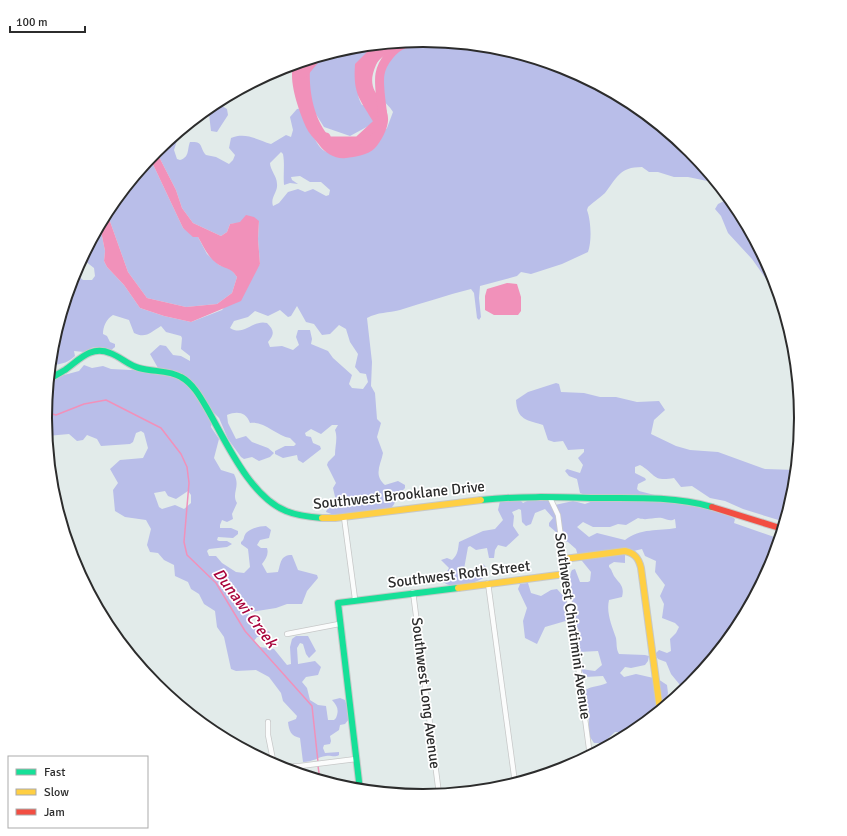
<svg xmlns="http://www.w3.org/2000/svg" width="847" height="836" font-family="Signika,sans-serif">
  <style>
    .green { fill: #b9bee9; fill-rule: evenodd }
    .water { fill: #f191ba }
    .lines { fill: none; stroke-linecap: round; stroke-linejoin: round }
    .stream { stroke: #f191ba; stroke-width: 1.5 }
    .river { stroke: #f191ba; stroke-width: 9 }
    .street-casing { stroke: #c7c8c8; stroke-width: 6 }
    .fast-casing { stroke: #c7c8c8; stroke-width: 8 }
    .slow-casing { stroke: #c7c8c8; stroke-width: 8 }
    .jam-casing { stroke: #c7c8c8; stroke-width: 8 }
    .street { stroke: #fbfcfc; stroke-width: 4.5 }
    .fast { stroke: #16e098; stroke-width: 6 }
    .slow { stroke: #ffcf43; stroke-width: 6 }
    .jam { stroke: #f24e42; stroke-width: 6 }
    .labels { text-anchor: middle; dominant-baseline: central; stroke-width: 3.5; stroke-linejoin: round; paint-order: stroke }
    .street-label { font-size: 15px; fill: #2c2c2c; stroke: #fff }
    .water-label { font-size: 16px; font-style: italic; fill: #a9043c; stroke: #fff }
    .rim { fill: none; stroke: #2c2c2c; stroke-width: 2 }
  </style>
  <rect width="100%" height="100%" fill="#e2ebea"/>
  <!-- green -->
  <path class="green" d="M424 40 497 47 568 69 634 104 691 151 717 183 688 177H674L658 172H649L642 167C619 167 617 178 605 193 600 198 593 202 588 207L587 210C591 221 592 241 588 252L562 264 531 274 521 272 517 276 480 286 479 298 481 317 479 320 477 318 474 293 471 289C447 295 423 303 400 310 388 313 378 312 367 318L372 362 371 386 375 393 377 419 381 423 377 437 383 453C381 464 373 475 385 485L398 481 405 485V488C395 497 397 504 388 511L383 509 334 515 326 512 328 507 336 501 333 488 336 483 327 465 328 462 335 455C335 446 338 438 335 430L338 425H332L321 434 311 429 305 433 306 436 311 437 313 443 320 446 321 449 303 463 298 460 297 455 283 458 275 454V451L285 446H294L296 444 290 438C277 436 263 420 250 423 246 412 237 411 227 415L228 423 236 439 246 436 252 442 268 448 274 453 270 457 259 461 252 457 244 459 241 457 228 439 219 418 208 407 205 412 209 416 212 422 211 427 219 439 214 458 221 470 234 474C241 487 231 493 237 503L232 514 233 519 227 522 222 520 220 525V528H231L238 531V534L233 538 218 537 217 540 219 541H227L232 544 227 547 209 549 207 551 209 556H216L222 563 236 572 244 573 250 567 248 549 241 544V542C245 539 243 537 246 533 251 528 260 526 266 526L271 530 269 538 260 540 257 545 261 548H267C269 554 266 559 262 564L267 573 278 572C281 563 280 555 292 555L298 570 317 575 318 578 307 591 302 604H287L276 608 250 612 247 617 249 622 270 632 268 637H257L254 641 260 647 274 649 287 665 291 664 290 647 292 639 296 636H308L316 651 309 658 306 654 303 644 300 643 297 648 298 664 315 661 321 667 318 675 306 677 302 682 307 688 310 700 318 705 326 706 328 720H334L336 718C339 710 338 707 332 700L340 698 345 700 350 716 349 719 345 724 340 725 339 730 330 736 331 741 330 744 324 745 323 748 325 753 339 752V755C334 758 331 755 326 756 318 757 313 762 303 762L300 738C291 736 289 731 288 722L296 719 297 716 283 701 281 693 269 677 256 670 236 671 231 669 224 637 217 627 215 611 204 604 199 594 191 589 188 582 175 576 174 565 164 560 158 553 150 552 147 545 151 529 146 520 125 517 115 511 113 490 118 483 110 469 120 460 143 458 148 448 144 433 141 431 136 433 133 442 130 444 101 446 97 439 87 435 83 440 77 441 69 434 47 436 46 418 49 379 79 371 84 365 92 368 103 366 111 369 131 370 158 368 150 354 160 345 166 346 173 355 181 356 190 361V356L181 349 182 338 181 336 166 332 161 326C151 332 146 339 134 333L129 320 113 315C106 319 103 327 103 334L107 336 110 342 115 344V347L110 351 94 347 84 352 74 351 75 356C69 362 62 364 54 365L51 358 60 348 57 344 52 351 53 344 74 275H77L83 280H92L95 276 94 268 85 261 84 255 100 226 105 251 104 261 107 267 124 285 140 308 164 316 191 322 222 310 260 264 258 239 259 221 230 224 227 232 221 236 193 223 182 208 176 190 156 151 180 131 174 150 177 159 180 160C190 157 187 149 190 142 204 141 199 147 206 155L216 157 229 164 233 160 235 155 229 148 231 138C246 132 258 140 271 144L286 135 291 137 293 130 290 117 297 109 304 108C308 119 314 148 327 152L379 138 387 128 393 112C390 106 384 103 381 97 376 88 382 58 390 50 396 42 402 47 409 45 415 44 418 41 424 40ZM281 152 283 154C285 165 283 174 284 185L290 183 298 184 292 180 291 177 300 176 310 182H321L330 190 329 195 326 196 313 189 305 192 298 189 288 192 279 203 273 206C270 197 278 192 277 184 277 176 270 170 270 163ZM297 306 306 322 314 324 322 335 330 334 339 325 346 329 350 342 358 354 355 367 360 373 366 374 368 382 363 389 352 388 349 384 352 375 333 358 328 351 311 344 312 339 310 330H298L296 337 299 345 293 350 282 346 270 347 268 342C275 334 274 330 267 323 253 319 244 337 230 328L234 321 248 317 255 311 268 316 280 310 288 317 291 316ZM165 491 168 496 176 499 188 491 191 495V503L184 509 175 505 162 509 159 507 154 493Z
    M370 45 367 51C363 67 352 91 362 105L371 106 374 123 350 136 324 127 307 100 309 70 320 57 324 55 350 47Z
    M223 99 222 106 227 109 228 115 217 132 211 131 209 114 203 113 193 125 183 129 214 104Z
    M150 158 183 228 198 237 207 254 219 265 231 269 237 277 232 293 217 304 186 307 147 298 128 272 107 213Z
    M724 201 738 208 773 274 781 300 752 259 728 233 721 216 715 209 718 204Z
    M556 383 559 384 561 392 584 393 600 397H616L637 402 659 401 665 410 654 420 651 434 676 446 690 450 718 452 765 469 796 470 794 492 785 522 743 509 725 501 710 498 692 486 681 487 674 478C652 482 656 474 640 465L635 467V473L645 478 646 480 638 484 637 489 639 491 728 514 735 519 734 523 780 539 773 563 738 628 691 685 680 694V685L671 674 666 662 658 659 655 654 659 650 667 653 671 651 670 639 676 633 679 627 675 623 662 618 664 604 660 596 665 585 655 572 656 561 645 556 642 549 625 553V563L614 562 609 565V567C612 570 612 572 614 576 619 583 625 586 622 597L609 600C606 613 612 626 616 638 617 644 616 649 619 654L645 655 649 656 648 661 645 665 631 668 625 667 620 673 624 677 636 674 658 679 667 685 668 693 666 701 661 702V710L633 732 625 737 620 732H615L603 743H594L588 734 589 720 584 706 583 692C588 686 599 687 607 683L603 676 585 677 581 669 595 671 602 665 598 651 579 652 572 647 570 641 579 630 569 620 545 627 537 644 525 638 523 621 527 608 518 589 520 584 528 583 531 593 541 596 551 590 557 589 566 599C574 590 567 578 572 570L575 569 580 582H588L590 581 591 572 578 556 576 549 568 542 557 538 556 532 549 526V523L553 518 545 509 535 513 531 524 526 526 522 522 521 510 519 509 512 512 514 516 513 526 519 535 506 547 498 545 495 550 494 558H489L487 548 476 550 470 546 468 547 464 569 467 571 475 568 483 564 488 569V574C481 583 449 592 442 580L449 568 441 560 447 558 452 560C458 555 458 549 459 542L483 531 495 529 503 520 498 510 500 501 519 499 523 503 533 498 549 497 555 505 573 501 585 504 601 498 611 501 617 500 598 494 585 495 580 493 577 479 569 476 565 471 567 469 580 473 583 465 578 458 584 452V449L568 450 563 441 554 442 548 440 543 425C527 420 517 420 516 400L528 392ZM638 518C647 521 653 517 662 518 667 519 670 522 675 519L676 528C659 531 640 528 625 540L597 533 589 537 577 527 583 522 593 527H610L618 524 626 525Z"/>
  <!-- water -->
  <path class="water" d="M426 40C412 42 382 51 376 65 363 94 387 97 388 118 389 127 381 142 375 148 368 155 355 157 346 158 337 160 325 153 320 146 316 140 310 135 307 129 300 114 287 79 294 64L316 58 311 61C307 84 313 120 330 137 337 144 358 145 366 139 371 135 372 129 374 123 359 98 353 94 355 64L374 45Z
    M156 151 176 190 182 208 193 223 221 236 227 232 230 224 240 222 246 215 254 217 259 221 258 239 260 264 241 301 191 322 164 316 140 308 124 285 107 267 104 261 105 251 100 226 107 213 128 272 147 298 186 307 217 304 232 293 237 277C230 267 228 270 219 265 208 258 204 247 198 237H193L183 228 150 158Z
    M507 283 517 284 521 297V311L518 315H494L485 310V296L487 289Z"/>
  <g class="lines">
    <!-- stream -->
    <path class="stream" d="M46 412 56 415 84 404 106 400 161 428 181 454 187 467 189 483 184 542 187 555 216 583 245 631 312 706 318 762
      M318 766 320 780"/>
    <!-- river -->
    <path class="river" d="M303 74 317 57
      M326 137 328 141H358L383 118C382 105 378 86 380 74 382 62 394 47 405 44"/>
    <!-- street casing -->
    <g class="street-casing">
      <path id="street" d="M550 498 558 515 590 756
        M344 517 355 599
        M488 583 515 783
        M413 592 439 794
        M287 634 339 624
        M268 722V735L274 765
        M278 767 300 766 356 759"/>
    </g>
    <!-- fast casing -->
    <g class="fast-casing">
      <path id="fast" d="M49 379C54 376 60 373 65 370 79 360 91 345 110 353 121 357 128 365 139 368 153 372 169 370 181 377 194 384 202 400 209 412 227 444 251 497 286 511 298 516 309 517 322 518
        M481 500C518 496 554 497 591 498 632 498 674 496 712 507
        M360 790 338 603 458 588"/>
    </g>
    <!-- slow casing -->
    <g class="slow-casing">
      <path id="slow" d="M322 518H335L481 500
        M564 559 625 551C635 553 639 559 641 568L660 710
        M458 588 565 574"/>
    </g>
    <!-- jam casing -->
    <g class="jam-casing">
      <path id="jam" d="M712 507 783 529"/>
    </g>
    <!-- street -->
    <use href="#street" class="street"/>
    <!-- fast -->
    <use href="#fast" class="fast"/>
    <!-- slow -->
    <use href="#slow" class="slow"/>
    <!-- jam -->
    <use href="#jam" class="jam"/>
  </g>
  <g class="labels">
    <!-- street labels -->
    <g class="street-label">
      <text transform="translate(399 495) rotate(-6)">Southwest Brooklane Drive</text>
      <text transform="translate(459 574) rotate(-7)">Southwest Roth Street</text>
      <text transform="translate(573 626) rotate(82)">Southwest Chintimini Avenue</text>
      <text transform="translate(426 693) rotate(83)">Southwest Long Avenue</text>
    </g>
    <!-- water labels -->
    <g class="water-label">
      <text transform="translate(245 608) rotate(53)">Dunawi Creek</text>
    </g>
  </g>
  <!-- crop -->
  <path d="M0 0H847V836H0ZM52 418a371 371 0 1 1 742 0a371 371 0 1 1-742 0Z" fill="#fff" fill-rule="evenodd"/>
  <path class="rim" d="M52 418a371 371 0 1 1 742 0a371 371 0 1 1-742 0Z"/>
  <!-- legend -->
  <rect x="8" y="756" width="140" height="72" fill="#ffffff" stroke="#ababab"/>
  <rect x="16" y="769" width="20" height="6" fill="#16e098" stroke="#ababab"/>
  <text x="44" y="776" font-size="12" fill="#2c2c2c">Fast</text>
  <rect x="16" y="789" width="20" height="6" fill="#ffcf43" stroke="#ababab"/>
  <text x="44" y="796" font-size="12" fill="#2c2c2c">Slow</text>
  <rect x="16" y="809" width="20" height="6" fill="#f24e42" stroke="#ababab"/>
  <text x="44" y="816" font-size="12" fill="#2c2c2c">Jam</text>
  <!-- scale -->
  <path d="M10 26v6h75v-6" fill="none" stroke="#2c2c2c" stroke-width="2"/>
  <text x="16" y="26" font-size="12" fill="#2c2c2c" stroke="#ffffff" stroke-width="3" paint-order="stroke">100 m</text>
</svg>
